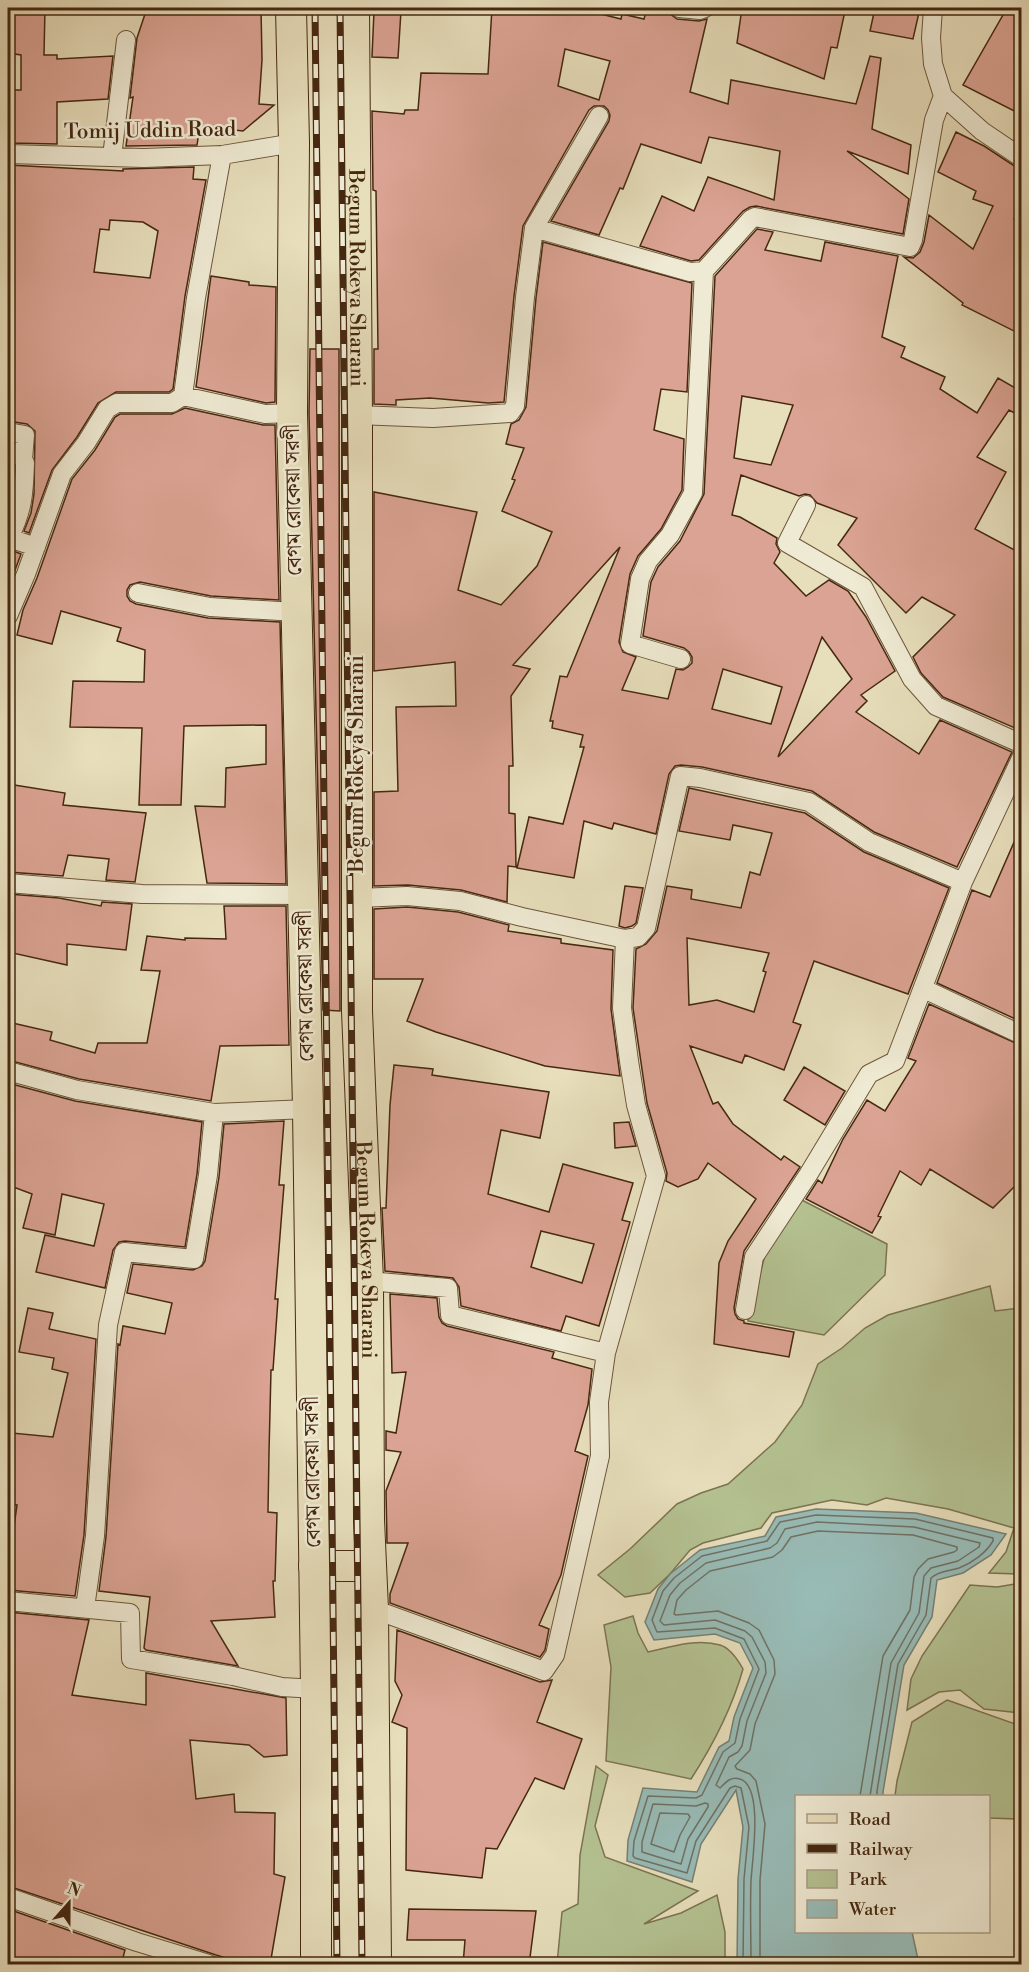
<svg xmlns="http://www.w3.org/2000/svg" width="1029" height="1972" font-family="'Libre Bodoni','Noto Serif Bengali',serif">
  <style>
    .green { fill: #b4c191; stroke: #7d7451; stroke-width: 1.5 }
    .water { fill: #98bbb6; stroke: #778074; stroke-width: 1.5 }
    .lines { fill: none; stroke-linecap: round; stroke-linejoin: round }
    .shore { stroke: #6f7264; stroke-width: 1.5 }
    .building { fill: #dba393; stroke: #462811; stroke-width: 1.5; fill-rule: evenodd }
    .street-casing { stroke: #6e563c; stroke-width: 20 }
    .primary-casing { stroke: #462811; stroke-width: 32 }
    .street { stroke: #efead3; stroke-width: 18 }
    .primary { stroke: #e7debb; stroke-width: 30 }
    .rail-casing { stroke: #462811; stroke-width: 7 }
    .rail { stroke: #efead3; stroke-width: 4.5; stroke-dasharray: 14; stroke-linecap: butt }
    .labels { text-anchor: middle; dominant-baseline: central; stroke-width: 5; stroke-linejoin: round; paint-order: stroke }
    .street-label { font-size: 21px; fill: #462811; stroke: #efead3 }
  </style>
  <rect width="100%" height="100%" fill="#e7debb"/>
  <filter id="stains"><feTurbulence type="fractalNoise" baseFrequency=".00333" numOctaves="4"/><feColorMatrix values="0 0 0 0 .2 0 0 0 0 .09 0 0 0 0 .02 0 0 0 .5 -.17"/></filter>
  <radialGradient id="worn" r=".72"><stop offset=".6" stop-color="#630" stop-opacity="0"/><stop offset="1" stop-color="#630" stop-opacity=".3"/></radialGradient>
  <!-- green -->
  <path class="green" d="M798 1198 887 1244 885 1275 824 1335 748 1321 767 1247Z
    M990 1286 995 1311 1021 1308V1574L989 1573 1006 1552 1014 1528 948 1509 886 1498 867 1505 832 1500 772 1513 761 1528 703 1543 690 1550 670 1574 650 1593 625 1597 598 1575 630 1549 677 1504 701 1493 728 1484 775 1442 802 1405 818 1364 842 1348 865 1328 888 1315Z
    M1021 1583V1713L984 1709 960 1690 939 1692 907 1710 911 1679 922 1656 970 1585 997 1587Z
    M633 1616 638 1633 648 1652C670 1647 697 1638 720 1645 730 1648 738 1660 743 1669 732 1708 713 1745 691 1779L606 1761 611 1667 604 1625Z
    M947 1700 1021 1726V1819L989 1818 988 1796H895L897 1781 912 1722Z
    M596 1766 608 1775 595 1826 605 1857 698 1891 644 1924 681 1913 717 1895 725 1932V1964H557L562 1912 578 1904 580 1855Z"/>
  <!-- water -->
  <path class="water" d="M816 1509 916 1513 1006 1534 991 1555 963 1573 937 1580 932 1617 904 1665 883 1792V1796H796V1932H912L919 1964H737L738 1879 743 1827 736 1790 701 1844 692 1882 627 1861 628 1840 643 1788 697 1792 719 1747 729 1741 734 1717 753 1668 740 1643 715 1634 654 1640 645 1622 658 1589 670 1574 700 1550 765 1536 776 1517Z"/>
  <g class="lines">
    <!-- shore -->
    <path class="shore" d="M705 1803 708 1804V1807L688 1839 681 1864 642 1852V1842L653 1804 696 1806Z
      M660 1813 688 1814 690 1817 680 1835 674 1852 651 1844Z
      M743 1964 744 1879 749 1827 741 1788 735 1786 730 1788 696 1841 687 1873 635 1858 633 1856 634 1841 648 1796 696 1798 702 1795 723 1752 735 1743 740 1719 759 1669 744 1639 715 1628 657 1632 652 1620 663 1591 674 1578 702 1556 767 1541 780 1522 816 1515 915 1519 993 1538V1541C986 1553 972 1563 959 1568 950 1571 938 1571 931 1578L926 1615 898 1664 877 1791V1796
      M751 1964C751 1937 750 1908 751 1881 752 1861 764 1786 740 1779 731 1776 726 1782 720 1788L716 1785 729 1757 738 1752 742 1746 747 1721 766 1673 765 1662 752 1637 745 1631 715 1620 664 1625 660 1621 670 1595 680 1583 706 1563 770 1548 777 1543 785 1529 817 1522 914 1527 980 1543 979 1547 958 1561 931 1568 924 1576 919 1613 891 1663 870 1796
      M760 1964V1880L765 1824 756 1781 750 1774 737 1769 735 1766 750 1750 755 1724 775 1674 774 1660 759 1630 749 1623 718 1611 676 1615 674 1614 677 1600 686 1590 710 1571 773 1557 782 1550 791 1537 818 1531 913 1535 957 1547V1550L954 1552 928 1559 918 1569 914 1577 910 1610 883 1656 860 1796"/>
  </g>
  <!-- building -->
  <path class="building" d="M8 8H45L44 55H57V59L113 56 108 99 57 102V144L8 143V90H21V55L8 53Z
    M147 8H261L262 60 259 104 274 105 243 131 200 126 197 145 126 146 133 97 130 98 137 38Z
    M492 8H577L621 19 622 14 644 19 647 8H668L669 13 677 19 699 21 707 19 690 92 728 104 731 80 856 104 870 56 881 58 872 129 911 145 908 174 847 151 909 199 903 234 756 206 750 207 743 211 699 260 691 261 640 246 662 196 694 211 708 177 774 200 780 151 709 137 701 163 641 144 623 189 620 188 599 235 551 221 609 121 610 115 608 110 604 106H594L589 110 523 226 514 296 504 402 488 403 430 398 396 400V405L374 404V349H378L376 191 373 190 372 111 404 114 405 110H418L421 73 488 74ZM565 49 610 61 599 100 558 86Z
    M742 8H829L845 11 837 48 831 47 824 79 737 43Z
    M875 8H920L913 39 870 31Z
    M1007 8H1022V115L963 85Z
    M374 11H401L398 58 372 57Z
    M956 132 984 146 1016 167 1022 169V198L1014 219 1022 222V335L962 305 963 303 904 257 913 258 920 252 924 242 929 215 973 249 993 206 973 199 976 191 938 172Z
    M8 165 123 171V169L194 167 193 179 206 180 185 296 173 389 169 392H116L98 403 77 437 52 470 29 533 24 531 31 513 34 494 35 431 27 424 8 421ZM110 220 143 222 158 231 150 278 94 272 100 229 109 230Z
    M757 229 773 232 765 250 821 261 825 242 898 256 882 337 905 347 901 357 945 377 940 389 977 413 998 378 1022 392V417L1009 410 977 457 1006 472 975 529 1022 554V731L943 697 921 673 913 657 955 615 922 597 906 613 838 545 857 518 817 503 810 495 805 494 799 496 741 475 732 515 740 517 777 538 776 544 780 552 774 563 806 596 829 580 848 591 866 617 895 671 861 695 867 701 856 712 919 754 940 720 1012 752 957 867 874 832 812 791 702 767 681 765 675 766 669 774 656 834 614 823 612 829 584 821 574 878 517 868 529 817 563 824 584 747H580L583 735 552 728 553 721H550L560 676 567 677 620 547 513 665 530 669 511 696 513 766H509V813L515 814 516 867 508 866 507 902 461 890 408 885 374 886V792L398 791 396 707 456 706 455 662 374 671V492L477 512 458 590 501 605 537 566 552 532 502 511 515 480 512 479 524 448 506 444 511 424 519 420 526 407 536 298 543 242 692 283 687 392 661 389 654 430 684 439 682 490 661 529 638 556 630 574 619 642 623 652 636 657 622 690 668 699 676 669 683 670 688 667 692 663V657L689 652 684 648 643 636 651 582 658 567 680 541 704 494 715 276ZM742 396 793 405 771 465 734 458ZM822 637 852 679 778 757ZM723 669 782 687 771 724 712 709Z
    M211 276 249 282V285L276 287 275 402 266 403 196 387Z
    M310 349H339L340 1011 323 1010 309 413Z
    M185 408 263 425H275L279 600 211 596 140 582 130 585 127 590V596L130 601 136 604 208 618 280 622 286 884 207 883 195 806 225 807 226 768 266 764V725L184 726 181 805H139L142 728 70 727 73 681 144 682 145 650 117 641 121 628 61 611 52 644 17 635 23 610 37 578 72 479 95 450 115 417 120 414H172Z
    M8 443 13 444 12 458 14 465 12 492 8 512Z
    M8 549 21 554 8 589Z
    M8 784 65 793 63 805 146 813 135 882 106 880 109 859 68 855 63 876 8 872Z
    M689 788 805 813 864 852 949 888 908 994 814 961 793 1022 801 1025 784 1070 745 1055 742 1063 690 1046 713 1104 718 1102 733 1124 781 1160 784 1156 800 1167 744 1251 734 1308 735 1314 738 1319 744 1321V1323L794 1332 789 1357 714 1344 719 1263 728 1241 756 1199 708 1163 698 1179 678 1187 666 1181 667 1173 647 1103 633 1008 636 949 646 944 657 931 667 886 692 890 691 899 741 908 750 872 760 875 772 833 733 825 730 840 679 831ZM687 938 769 953 763 971 766 972 754 1012 717 1000 689 1005Z
    M1022 824V1022L937 983 972 890 990 897Z
    M625 886 643 888 636 923 632 926 625 928 619 926Z
    M8 894 59 898 101 906 102 902 132 904 126 950 67 944V965L8 952Z
    M224 906H286L289 1045 220 1046 211 1101 79 1079 8 1060V1022L52 1032 50 1040 95 1053 98 1043H147L160 971 141 970 147 936 185 940V938L226 939Z
    M407 907 458 912 509 925 508 931 561 939V943L613 950 611 1009 620 1076 545 1066 436 1032 407 1021 423 979H374V909Z
    M929 1004 1022 1046V1179L993 1208 930 1169 921 1185 900 1171 878 1216 881 1217 872 1233 806 1199 818 1180 822 1183 843 1139 867 1100 885 1111 916 1061 908 1058Z
    M394 1065 433 1069 432 1075 549 1092 540 1138 501 1130 488 1194 549 1212 563 1164 633 1183 622 1220 630 1222 599 1326 566 1316 561 1331 461 1306 459 1287 453 1278 385 1271 382 1208H386L390 1105ZM541 1231 594 1244 582 1283 531 1267Z
    M804 1067 845 1091 825 1125 784 1100Z
    M8 1083 75 1101 202 1122 197 1174 185 1247 125 1241 119 1242 113 1250 105 1288 36 1272 45 1235 94 1246 104 1204 62 1194 55 1235 23 1228 32 1194 8 1185Z
    M284 1121 279 1185H284L275 1299H278L273 1370H271L269 1452 268 1512 277 1513 275 1581H273L275 1617 211 1621 238 1666 146 1650 144 1648 150 1597 99 1591 106 1537 118 1344 120 1345 123 1326 165 1334 172 1303 127 1293 133 1264 193 1270 202 1266 205 1261 219 1177 224 1124Z
    M629 1122 636 1146 615 1148 614 1123Z
    M390 1294 437 1298 439 1317 442 1323 447 1326 554 1352 552 1358 592 1369 588 1405 575 1451 588 1456 561 1575 539 1625 549 1629 545 1650 540 1657 390 1603V1594L408 1543H387L386 1491 401 1452 386 1450V1431L396 1433 406 1372 392 1373Z
    M28 1308 53 1313 49 1329 96 1339 84 1535 75 1596 8 1590V1555H10L17 1505 8 1504 11 1475H8V1465L12 1433 53 1437 68 1373 52 1369 54 1358 19 1352Z
    M8 1612 89 1620 72 1695 146 1705V1673L286 1698 287 1755 264 1757 249 1745 190 1740 196 1799 234 1794 235 1812 275 1813 274 1874 285 1877 270 1965H249L216 1955 8 1886Z
    M397 1630 540 1682 552 1680 537 1722 582 1739 564 1789 535 1778 497 1849 486 1848 482 1878 406 1870 407 1728 392 1722 402 1695 395 1681Z
    M8 1909 125 1950 121 1965H16L17 1961 8 1959Z
    M409 1909 536 1911 529 1965H463L465 1940H407Z"/>
  <g class="lines">
    <!-- street casing -->
    <g class="street-casing">
      <path id="street" d="M679 8 700 10 705 8
        M933 8 931 38 933 64 943 96 982 131 1022 158
        M8 154 144 158 222 155 294 143
        M222 155 196 298 183 396 265 414 292 413
        M112 157 126 40
        M534 228 599 116
        M357 415 433 418 510 413 515 406 525 297 534 228 690 272 704 271 751 219 755 217 910 247 913 240 934 120 943 96
        M8 432 25 435 23 459 25 463C24 494 23 510 9 538L36 547
        M806 505 787 543 863 587 912 679 936 706 1022 744
        M138 593 210 607 297 612
        M8 616 26 574 62 474 86 443 107 409 117 403H172L183 396
        M681 659 630 644 640 579 648 561 670 535 693 493 704 271
        M8 883 142 894 304 895
        M358 898 407 896 460 901 522 917 625 939 638 937 646 928 680 776 700 778 809 802 869 842 963 882 1022 756
        M924 989 1022 1035
        M8 1071 77 1090 214 1113 308 1109
        M368 1281 448 1288 450 1315 606 1353
        M745 1310 754 1257 808 1175 869 1074 895 1061 963 882
        M8 1601 130 1613 131 1659 233 1676 282 1687 316 1689
        M85 1608 95 1536 108 1325 124 1252 194 1259 208 1175 214 1113
        M373 1609 544 1671 555 1655 600 1456 599 1402 606 1353 656 1176 636 1105 629 1061 622 1008 625 939
        M8 1897 137 1942 209 1964"/>
    </g>
    <!-- primary casing -->
    <g class="primary-casing">
      <g id="primary">
        <path d="M291 8 294 143 292 413 308 1109 316 1689V1964"/>
        <path id="s1" d="M354 8 357 415V1011L368 1281 369 1520 373 1609 376 1964"/>
        <path d="M314 1566H370"/>
      </g>
    </g>
    <!-- street -->
    <use href="#street" class="street"/>
    <!-- primary -->
    <use href="#primary" class="primary"/>
    <!-- rail casing -->
    <g class="rail-casing">
      <path id="rail" d="M315 8 337 1964
        M340 8 362 1964"/>
    </g>
    <!-- rail -->
    <use href="#rail" class="rail"/>
  </g>
  <g class="labels">
    <!-- street labels -->
    <g class="street-label">
      <text transform="translate(150 131) rotate(-1)">Tomij Uddin Road</text>
      <text stroke="none"><textPath href="#s1" startOffset="270">Begum Rokeya Sharani</textPath></text>
      <text transform="translate(294 500) rotate(-91)">বেগম রোকেয়া সরণী</text>
      <text transform="translate(357 764) rotate(-90)">Begum Rokeya Sharani</text>
      <text transform="translate(306 986) rotate(-91)">বেগম রোকেয়া সরণী</text>
      <text stroke="none"><textPath href="#s1" startOffset="1242">Begum Rokeya Sharani</textPath></text>
      <text transform="translate(313 1472) rotate(-91)">বেগম রোকেয়া সরণী</text>
    </g>
  </g>
  <!-- margin -->
  <rect width="1029" height="1972" fill="none" stroke="#e7debb" stroke-width="30"/>
  <rect x="9" y="9" width="1011" height="1954" fill="none" stroke="#462811" stroke-width="3"/>
  <rect x="15" y="15" width="999" height="1942" fill="none" stroke="#462811" stroke-width="1.5"/>
  <!-- legend -->
  <rect x="795" y="1795" width="195" height="138" fill="#efead3" stroke="#ab9c85" stroke-width="1.5"/>
  <rect x="807" y="1814" width="30" height="9" fill="#e7debb" stroke="#ab9c85" stroke-width="1.5"/>
  <text x="849" y="1825" font-size="18" fill="#462811">Road</text>
  <rect x="807" y="1844" width="30" height="9" fill="#462811" stroke="#ab9c85" stroke-width="1.5"/>
  <text x="849" y="1855" font-size="18" fill="#462811">Railway</text>
  <rect x="807" y="1870" width="30" height="18" fill="#b4c191" stroke="#ab9c85" stroke-width="1.5"/>
  <text x="849" y="1885" font-size="18" fill="#462811">Park</text>
  <rect x="807" y="1900" width="30" height="18" fill="#98bbb6" stroke="#ab9c85" stroke-width="1.5"/>
  <text x="849" y="1915" font-size="18" fill="#462811">Water</text>
  <!-- north arrow -->
  <g transform="translate(69 1903) rotate(21)" stroke="#efead3" stroke-width="4.5" paint-order="stroke">
  <path d="M0-4.5L10 22L0 15L-10 22Z" fill="#462811"/>
  <text y="-9" font-size="16" font-weight="bold" text-anchor="middle" fill="#462811">N</text>
  </g>
  <rect width="100%" height="100%" filter="url(#stains)"/>
  <rect width="100%" height="100%" fill="url(#worn)"/>
</svg>
